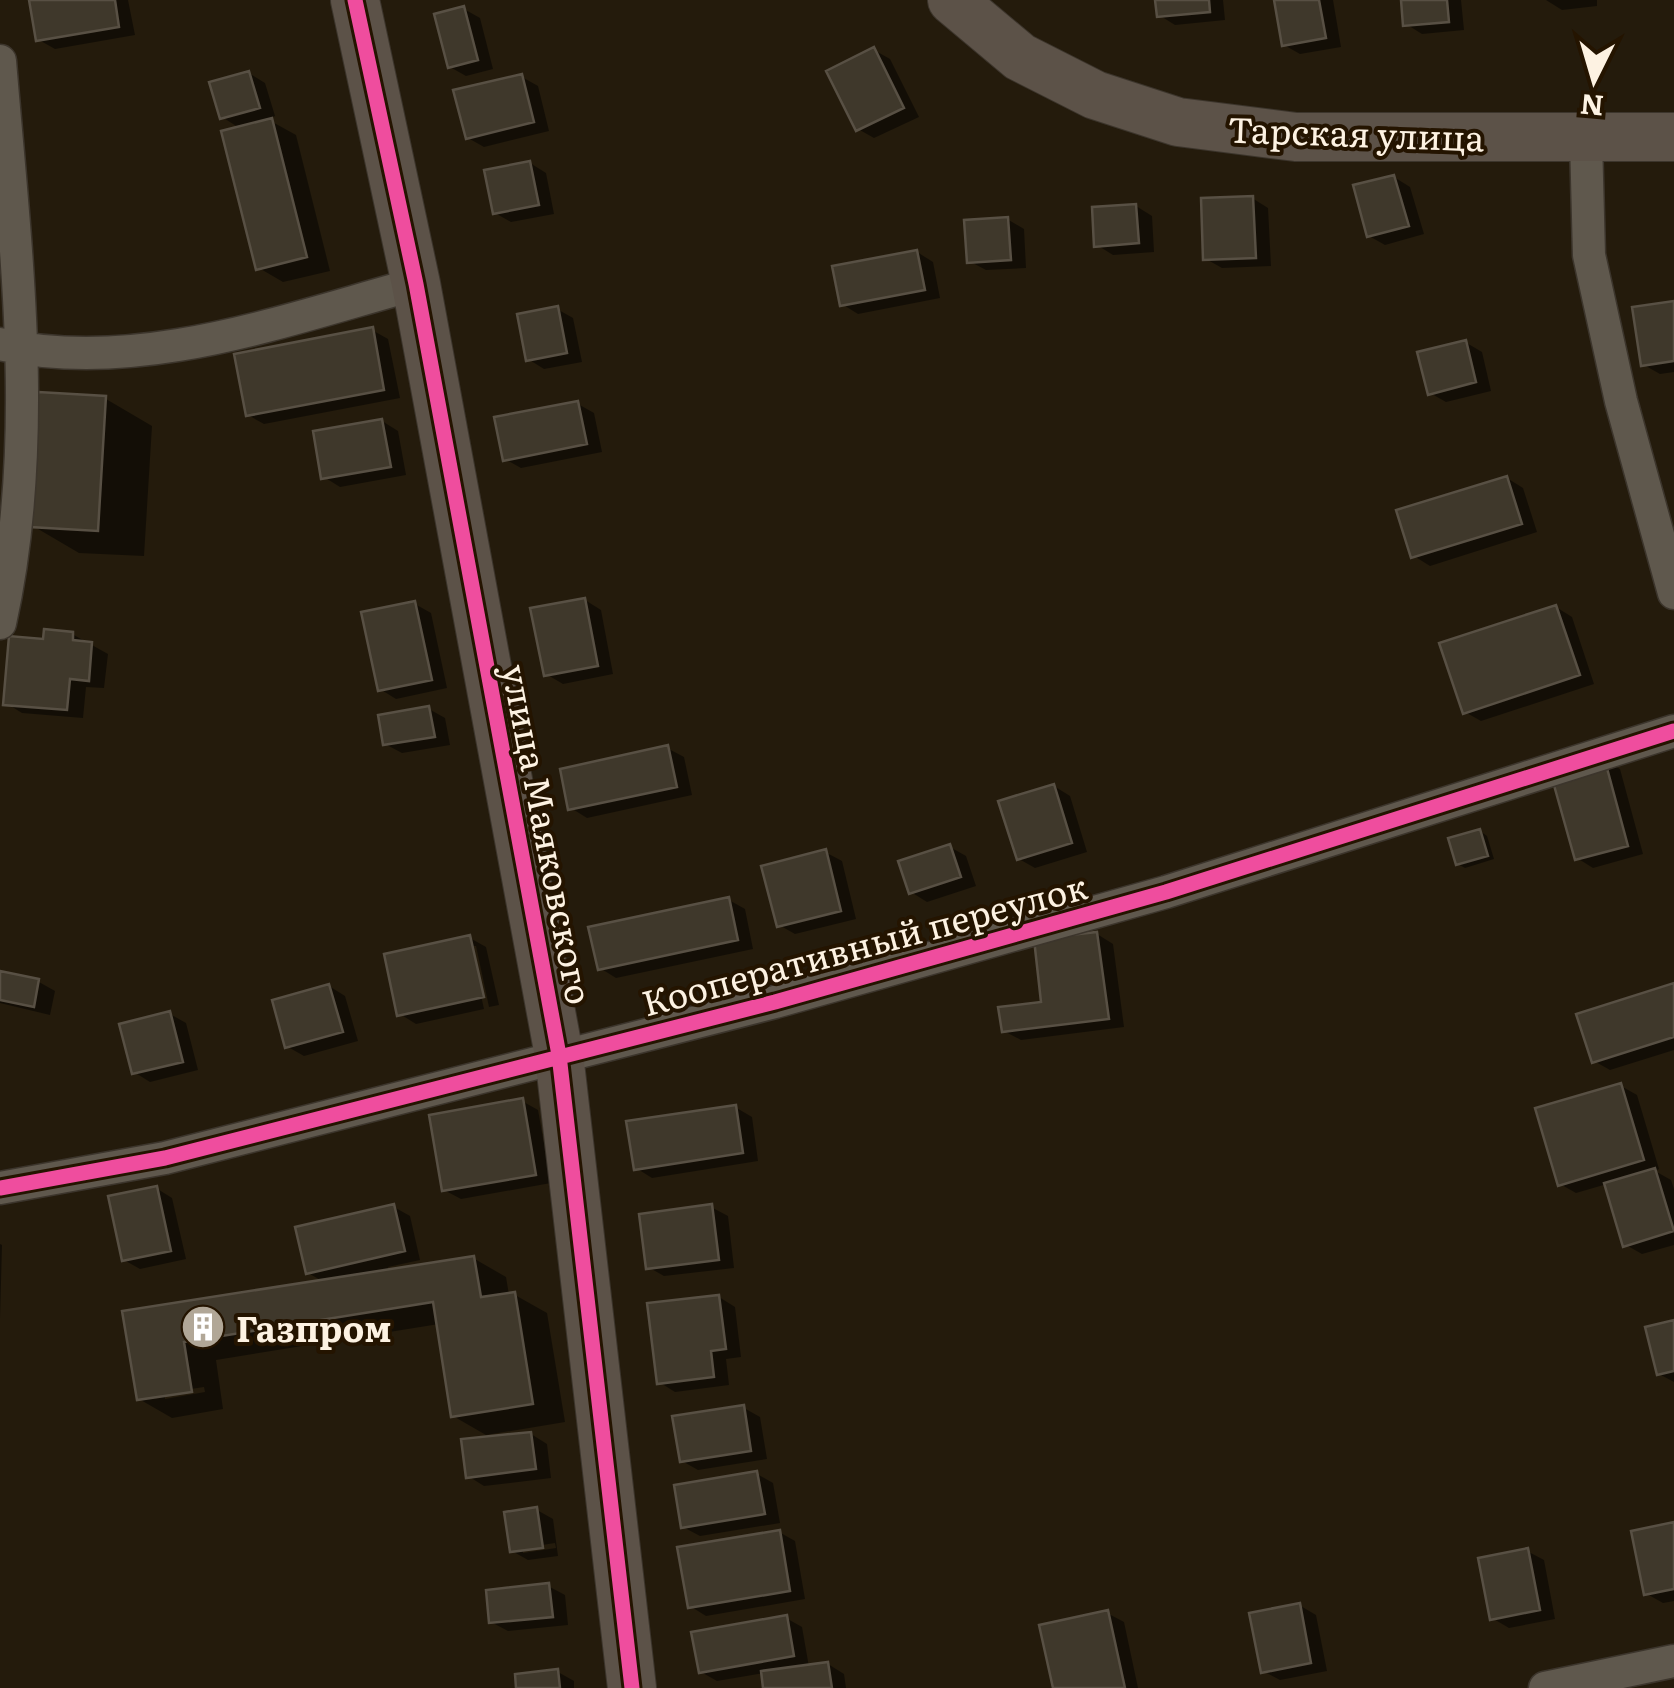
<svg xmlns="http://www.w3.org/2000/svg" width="1674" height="1688" font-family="Literata,serif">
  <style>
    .shadow { fill: #0007; fill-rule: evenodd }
    .building { fill: #3f382b; stroke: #585044; stroke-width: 2.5 }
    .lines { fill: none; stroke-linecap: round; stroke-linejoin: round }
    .street-casing { stroke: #3c352c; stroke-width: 35 }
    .secondary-casing { stroke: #3c352c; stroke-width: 50 }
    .street { stroke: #5f584d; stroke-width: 32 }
    .secondary { stroke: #5c5248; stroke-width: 48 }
    .cycleway-casing { stroke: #241400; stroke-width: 21 }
    .cycleway { stroke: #ef4d9e; stroke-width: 15 }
    .labels { text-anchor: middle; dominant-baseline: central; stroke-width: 8; stroke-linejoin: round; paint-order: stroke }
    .street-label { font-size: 35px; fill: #fdf2e2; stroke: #241400 }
    .poi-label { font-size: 35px; font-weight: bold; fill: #fdf2e2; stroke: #241400; text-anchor: start }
  </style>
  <rect width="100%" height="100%" fill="#241b0c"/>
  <!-- shadow -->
  <path class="shadow" d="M32 0H128L135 35 55 49 39 40Z
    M1158 0H1223L1225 20 1175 25 1159 15Z
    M1276 0H1333L1341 47 1300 54 1284 45Z
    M1403 0H1461L1464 30 1422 34 1406 24Z
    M1546 0H1597V6L1562 10Z
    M464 9 480 18 493 69 466 76 450 67Z
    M874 50 890 59 919 117 874 138 858 129Z
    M249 73 265 83 275 116 267 119 296 135 330 271 283 282 259 268 241 129 222 117Z
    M522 77 538 86 549 131 484 147 468 138Z
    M530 163 546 173 554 214 511 222 495 213Z
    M1394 177 1410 187 1424 234 1385 245 1369 236Z
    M1252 198 1268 208 1271 266 1222 268 1206 259Z
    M1136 206 1152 216 1154 252 1113 255 1097 245Z
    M1007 219 1024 229 1026 268 986 270 969 261Z
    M917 252 933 262 940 298 858 314 842 304Z
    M1674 303V372L1660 374 1644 365Z
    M557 309 573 318 582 362 544 369 528 359Z
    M372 330 388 339 400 398 264 424 248 415Z
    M1465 342 1482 352 1491 391 1446 402 1430 393Z
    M106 399 152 426 144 556 79 553 33 526Z
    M578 404 594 413 602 452 521 468 505 459Z
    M382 421 398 431 406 475 340 487 324 477Z
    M1507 478 1523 488 1537 532 1430 566 1414 556Z
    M585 600 601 610 613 674 563 684 546 674Z
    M415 604 431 613 447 688 396 699 380 689Z
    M1556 607 1572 617 1594 684 1481 721 1465 712Z
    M72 634 108 654 104 688 86 687 83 718 22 713 6 703 46 642Z
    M429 709 445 718 450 745 402 753 385 744Z
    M667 748 684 757 692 795 587 818 571 808Z
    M1603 760 1620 769 1643 854 1593 868 1577 858Z
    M1054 786 1070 796 1087 852 1035 868 1019 859Z
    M1480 831 1487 836 1494 859 1465 868 1458 864Z
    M950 847 966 856 976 886 927 902 911 892Z
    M825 852 842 861 856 919 795 934 779 925Z
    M729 900 745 909 753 949 616 978 600 968Z
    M1097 934 1113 944 1124 1027 1021 1040 1004 1031 1044 1004Z
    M470 938 486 947 499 1005 489 1007 476 946H470L484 1009 416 1024 400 1014Z
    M0 973 39 982 55 991 50 1015 0 1003Z
    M329 986 345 996 358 1041 304 1056 288 1047Z
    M1674 986V1050L1610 1070 1594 1061Z
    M170 1014 186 1023 198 1070 150 1082 134 1072Z
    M1621 1086 1637 1095 1659 1169 1655 1171 1671 1180 1674 1189V1245L1642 1254 1626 1245 1607 1184 1576 1193 1560 1184Z
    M522 1101 538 1110 551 1183 461 1199 444 1190Z
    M735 1107 752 1117 758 1161 652 1178 636 1168Z
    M156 1188 172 1198 186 1259 140 1269 124 1260Z
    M394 1207 410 1216 420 1260 388 1267 389 1272 473 1258 506 1277 509 1295H515L547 1313 565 1422 486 1435 453 1416 439 1324 216 1360 223 1409 172 1418 139 1399 125 1313 324 1282 308 1273ZM204 1387 205 1392 165 1399V1393Z
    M711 1207 728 1216 734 1268 664 1276 648 1267Z
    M0 1244 2 1245 0 1319Z
    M719 1297 735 1307 741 1357 726 1359 729 1385 675 1392 659 1382Z
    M1674 1322V1382L1659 1374Z
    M744 1408 760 1417 767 1459 698 1470 682 1461Z
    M531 1434 547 1444 551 1478 484 1486 468 1476Z
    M757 1474 773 1483 780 1523 700 1536 683 1527Z
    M537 1510 553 1519 558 1556 528 1560 512 1551ZM555 1543 556 1548 523 1553V1548Z
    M1674 1525V1601L1663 1603 1647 1594Z
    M779 1532 795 1541 805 1599 706 1616 690 1606Z
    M1527 1551 1544 1560 1555 1619 1509 1628 1492 1618Z
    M548 1586 565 1595 568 1625 508 1631 491 1622Z
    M1299 1605 1316 1615 1327 1671 1280 1680 1263 1671Z
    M1107 1613 1124 1622 1138 1688H1056Z
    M786 1618 802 1627 809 1667 828 1664 844 1674 846 1688H766L764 1673 717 1681 701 1672Z
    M558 1672 574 1681V1688H518Z"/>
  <!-- building -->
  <path class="building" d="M29 0H115L119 27 36 41Z
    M1155 0H1209L1210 12 1157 17Z
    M1274 0H1319L1326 38 1282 46Z
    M1401 0H1447L1449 22 1403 26Z
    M464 6 478 60 448 68 434 14Z
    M874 47 904 108 856 131 826 71Z
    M249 71 260 108 220 119 209 82Z
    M522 74 534 122 466 139 453 90Z
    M272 118 307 257 256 270 221 131Z
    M530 161 539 205 493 214 484 170Z
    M1394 175 1409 226 1367 237 1353 185Z
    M1253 196 1256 258 1203 260 1201 198Z
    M1136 204 1139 243 1094 247 1092 207Z
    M1008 217 1011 260 967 263 964 220Z
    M917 250 925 290 840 306 832 266Z
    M1674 301V361L1641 366 1632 307Z
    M558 306 567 353 526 361 517 314Z
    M373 327 384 390 246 416 234 354Z
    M1466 340 1476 382 1428 395 1417 352Z
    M38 392 106 396 98 531 30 527Z
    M578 401 587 444 503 461 494 417Z
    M382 419 391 467 321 479 313 431Z
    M1507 476 1522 524 1411 558 1396 510Z
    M585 598 598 666 544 676 530 608Z
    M415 601 432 680 378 691 361 612Z
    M1556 605 1580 675 1463 714 1439 643Z
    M44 629 73 632V640L92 642 89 681 70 679 67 710 3 705 9 636 43 639Z
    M429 706 435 737 383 745 378 715Z
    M668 745 677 787 568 810 560 769Z
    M1604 757 1628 846 1575 860 1550 771Z
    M1054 784 1072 843 1017 860 998 801Z
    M1480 829 1488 856 1456 865 1448 838Z
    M950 844 961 877 909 894 898 861Z
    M826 849 841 911 777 927 761 866Z
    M729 897 738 940 598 970 588 927Z
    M1097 932 1109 1019 1002 1032 998 1007 1041 1002 1034 939Z
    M470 935 484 997 397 1016 384 954Z
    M0 971 39 979 34 1007 0 1000Z
    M1674 983V1037L1592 1063 1576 1014Z
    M329 984 343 1032 285 1048 272 1000Z
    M170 1011 183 1062 132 1074 119 1024Z
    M1621 1083 1644 1160 1558 1186 1535 1108Z
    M523 1098 536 1175 442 1191 429 1115Z
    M736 1105 743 1153 634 1170 626 1121Z
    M1655 1168 1674 1231 1623 1247 1604 1183Z
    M157 1186 171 1251 122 1261 108 1196Z
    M394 1204 405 1251 306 1274 295 1227Z
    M712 1204 719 1260 646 1269 639 1214Z
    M474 1256 481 1297 515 1292 533 1404 451 1417 433 1302 184 1342 192 1392 137 1400 122 1311Z
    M719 1295 726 1349 711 1351 714 1377 657 1384 647 1303Z
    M1674 1320V1371L1657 1375 1645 1327Z
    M744 1405 751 1451 680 1462 672 1416Z
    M531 1432 536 1469 466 1478 461 1439Z
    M757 1471 765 1514 681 1528 674 1485Z
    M537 1507 543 1548 510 1552 504 1512Z
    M1674 1522V1589L1644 1595 1631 1531Z
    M780 1530 790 1591 688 1608 677 1547Z
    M1528 1548 1540 1610 1490 1620 1478 1558Z
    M549 1583 553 1617 489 1623 486 1590Z
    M1300 1603 1311 1663 1261 1673 1249 1613Z
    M1108 1610 1125 1688H1053L1039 1625Z
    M787 1615 794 1656 699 1673 691 1632Z
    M828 1662 832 1688H763L761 1671Z
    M558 1669 560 1688H516L515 1674Z"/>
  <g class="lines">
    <!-- street casing -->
    <g class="street-casing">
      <path id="street" d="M0 61C15 245 41 440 0 623
        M1586 140 1589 255 1621 401 1674 593
        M0 344C138 375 284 320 416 284
        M0 1188 165 1158 775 1002 1166 892 1674 731
        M1545 1688 1674 1661"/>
    </g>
    <!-- secondary casing -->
    <g class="secondary-casing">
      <path id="secondary" d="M355 0 416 284 559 1055 632 1688
        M952 0 1020 57 1095 95 1178 122 1296 137H1674"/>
    </g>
    <!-- street -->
    <use href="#street" class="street"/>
    <!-- secondary -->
    <use href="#secondary" class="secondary"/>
    <!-- cycleway casing -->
    <g class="cycleway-casing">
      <path id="cycleway" d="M355 0 416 284 559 1055 632 1688
        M0 1188 165 1158 775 1002 1166 892 1674 731"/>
    </g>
    <!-- cycleway -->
    <use href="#cycleway" class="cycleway"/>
  </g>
  <!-- icons -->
  <defs>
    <g id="building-disc" transform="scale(2.25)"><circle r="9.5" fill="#b1a797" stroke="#241400"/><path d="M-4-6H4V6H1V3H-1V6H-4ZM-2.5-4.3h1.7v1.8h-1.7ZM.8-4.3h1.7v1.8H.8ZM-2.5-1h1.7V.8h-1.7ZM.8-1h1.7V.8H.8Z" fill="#fff"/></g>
  </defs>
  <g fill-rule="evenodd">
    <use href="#building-disc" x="203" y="1327"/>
  </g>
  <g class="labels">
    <!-- street labels -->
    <g class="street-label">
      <text transform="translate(1356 132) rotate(2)">Тарская улица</text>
      <text transform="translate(549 834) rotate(79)">улица Маяковского</text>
      <text transform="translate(864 943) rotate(-15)">Кооперативный переулок</text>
    </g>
    <!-- poi labels -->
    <g class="poi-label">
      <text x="236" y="1327">Газпром</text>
    </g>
  </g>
  <!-- north arrow -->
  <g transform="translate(1594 80) rotate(185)" stroke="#241400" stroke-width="8" paint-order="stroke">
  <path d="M0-8L18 38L0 25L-18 38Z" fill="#fdf2e2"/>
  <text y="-15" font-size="28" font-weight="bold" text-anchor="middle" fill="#fdf2e2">N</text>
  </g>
</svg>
